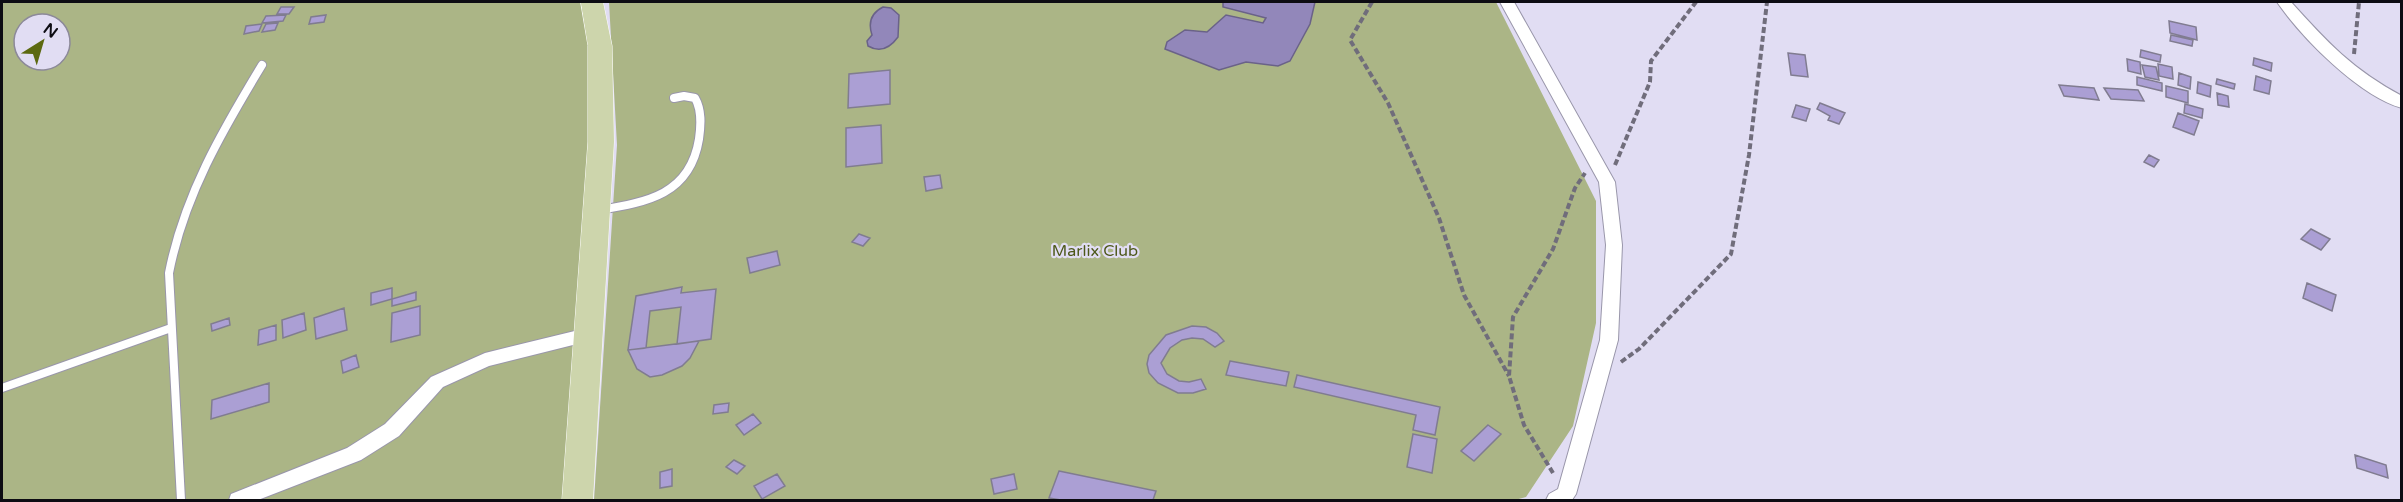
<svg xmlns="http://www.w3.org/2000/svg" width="2403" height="502" font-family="'Varela Round',sans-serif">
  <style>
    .green { fill: #abb586; fill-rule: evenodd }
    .water { fill: #9287ba; stroke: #6a6288; stroke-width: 1.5 }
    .building { fill: #ab9fd4; stroke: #807c90; stroke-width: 1.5 }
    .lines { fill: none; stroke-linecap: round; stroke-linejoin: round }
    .lane-casing { stroke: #9996aa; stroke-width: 10 }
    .street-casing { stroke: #9996aa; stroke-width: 2 }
    .primary-casing { stroke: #fff; stroke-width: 1 }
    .path { stroke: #706d7b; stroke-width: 4; stroke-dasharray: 6 3; stroke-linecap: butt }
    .lane { stroke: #fff; stroke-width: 8 }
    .street { fill: #fff; fill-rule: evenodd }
    .primary { fill: #cdd5ac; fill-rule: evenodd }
    .labels { text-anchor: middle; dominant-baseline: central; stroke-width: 4.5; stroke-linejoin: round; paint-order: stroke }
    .park-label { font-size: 16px; fill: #4d581a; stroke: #e1ddf3 }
  </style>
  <rect width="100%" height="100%" fill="#e1ddf3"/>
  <!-- green -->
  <path class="green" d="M2 2H590L601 84V142L577 500H2ZM24 24H60V60H24Z
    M609 2H1496L1596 201V323L1573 426 1526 497 1515 500H594L617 145Z"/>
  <!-- water -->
  <path class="water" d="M1223 2H1315L1310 24 1290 61 1278 66 1246 62 1219 70 1165 49 1167 42 1185 30 1207 32 1226 15 1263 23 1266 18 1223 7Z
    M883 7 891 8 899 15 898 37C890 48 880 53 868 46L867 41 872 35C868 23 871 13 883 7Z"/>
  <!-- building -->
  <path class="building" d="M281 7H294L289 14H277Z
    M286 15 283 21 262 23 266 16Z
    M326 15 324 22 309 24 311 17Z
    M2169 21 2196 27 2197 40 2170 33Z
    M278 23 275 30 262 32 266 24Z
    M262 24 259 31 244 34 246 26Z
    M2171 35 2193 40 2192 46 2170 41Z
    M2141 50 2161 55 2160 62 2140 57Z
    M1788 53 1805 55 1808 77 1791 75Z
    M2254 58 2272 63 2271 71 2253 65Z
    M2127 59 2140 62 2141 74 2128 71Z
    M2158 64 2172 67 2173 79 2159 76Z
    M2142 65 2156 67 2159 80 2145 77Z
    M890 70V104L848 108 849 74Z
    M2179 73 2191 77 2190 89 2178 85Z
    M2256 76 2271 81 2269 94 2254 90Z
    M2137 77 2162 83V91L2137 85Z
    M2217 79 2235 84 2234 89 2216 84Z
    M2198 82 2211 86 2210 97 2197 93Z
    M2059 85 2094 88 2099 100 2064 96Z
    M2166 86 2188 91V103L2166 97Z
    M2104 88 2138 90 2144 101 2111 99Z
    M2217 93 2228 96 2229 107 2218 105Z
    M1820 103 1845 113 1839 124 1828 120 1830 116 1817 109Z
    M2185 104 2203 109 2202 118 2184 113Z
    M1796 105 1810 109 1806 121 1792 117Z
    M2178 113 2199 121 2194 135 2173 127Z
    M881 125 882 163 846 167V128Z
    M2149 155 2159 160 2154 167 2144 162Z
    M940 175 942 188 926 191 924 177Z
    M2311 229 2330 239 2321 250 2301 239Z
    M859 234 870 238 863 246 852 242Z
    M777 251 780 265 750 273 747 258Z
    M2307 283 2336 295 2332 311 2303 298Z
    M682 287 681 293 716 289 711 339 677 344 681 307 650 311 646 348 628 350 636 296Z
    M392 288V299L371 305V293Z
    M416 292V300L392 306V299Z
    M420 306V335L391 342 392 313Z
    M344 308 347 330 316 339 314 318Z
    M304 313 306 330 283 338 282 320Z
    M229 318 230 325 212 331 211 324Z
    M276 325V340L258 345 259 330Z
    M1192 326 1206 327 1217 333 1224 341 1215 347 1203 339 1192 338 1182 340 1170 348 1161 363 1167 374 1179 381 1189 382 1201 379 1206 389 1193 393H1178L1158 383 1149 373 1147 364 1149 355 1166 335Z
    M699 341 690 358 682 366 662 375 650 377 637 369 628 350Z
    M356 355 359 367 343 373 341 361Z
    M1230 361 1289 372 1286 386 1226 375Z
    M1297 375 1440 407 1435 435 1413 430 1416 415 1294 387Z
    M269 383V402L211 419 212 400Z
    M729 403 728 412 713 414 714 405Z
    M753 414 761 423 744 435 736 425Z
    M1488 425 1501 434 1474 461 1461 451Z
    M1413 434 1437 439 1432 473 1407 467Z
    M2355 455 2386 465 2388 478 2357 468Z
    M734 460 745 466 737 474 726 467Z
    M672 469V486L660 488V472Z
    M1059 471 1156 491 1153 500H1061L1049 498Z
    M777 474 785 486 762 499 754 486Z
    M1014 474 1017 489 994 494 991 479Z"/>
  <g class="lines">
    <!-- lane casing -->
    <g class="lane-casing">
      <path id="lane" d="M599 210C647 202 690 195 699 139 701 125 702 110 695 98L684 96 674 98
        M2 388 171 328
        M181 500 169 273C184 196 222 131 262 65"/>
    </g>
    <!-- street casing -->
    <g class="street-casing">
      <path id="street" d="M1500 2H1514L1615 182 1622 245 1618 340 1576 494 1572 500H1546L1549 494 1558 489 1600 340 1606 245 1599 182Z
        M2277 2H2291C2328 43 2352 69 2402 96V108C2359 96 2302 38 2277 2Z
        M587 328 593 330 596 335 593 340 489 366 443 387 399 436 361 460 258 500H229L231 494 347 448 385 424 431 377 485 353Z"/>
    </g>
    <!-- primary casing -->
    <g class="primary-casing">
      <path id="primary" d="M581 2H603L612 46 614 142 593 500H562L588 142V46Z"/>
    </g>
    <!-- path -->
    <path class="path" d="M1372 2 1350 40 1388 103 1439 218 1464 295 1509 376
      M2354 54 2359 2
      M1615 165 1650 82 1651 61 1696 2
      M1621 362 1639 349 1731 254 1749 155 1767 2
      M1553 473 1524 425 1509 376 1513 317 1553 249 1575 188 1585 173"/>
    <!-- lane -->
    <use href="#lane" class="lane"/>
    <!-- street -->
    <use href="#street" class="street"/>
    <!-- primary -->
    <use href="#primary" class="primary"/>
  </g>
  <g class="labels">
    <!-- park labels -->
    <g class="park-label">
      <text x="1095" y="251">Marlix Club</text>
    </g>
  </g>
  <!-- border -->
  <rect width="2403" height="502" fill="none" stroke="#0d0c13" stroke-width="6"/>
  <!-- north arrow -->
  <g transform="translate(42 42) rotate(37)"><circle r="28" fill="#e1ddf3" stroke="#8c8999" stroke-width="1.5"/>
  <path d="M0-4.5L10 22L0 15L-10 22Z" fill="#5c6910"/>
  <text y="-9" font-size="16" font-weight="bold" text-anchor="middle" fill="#0d0c13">N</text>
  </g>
</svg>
